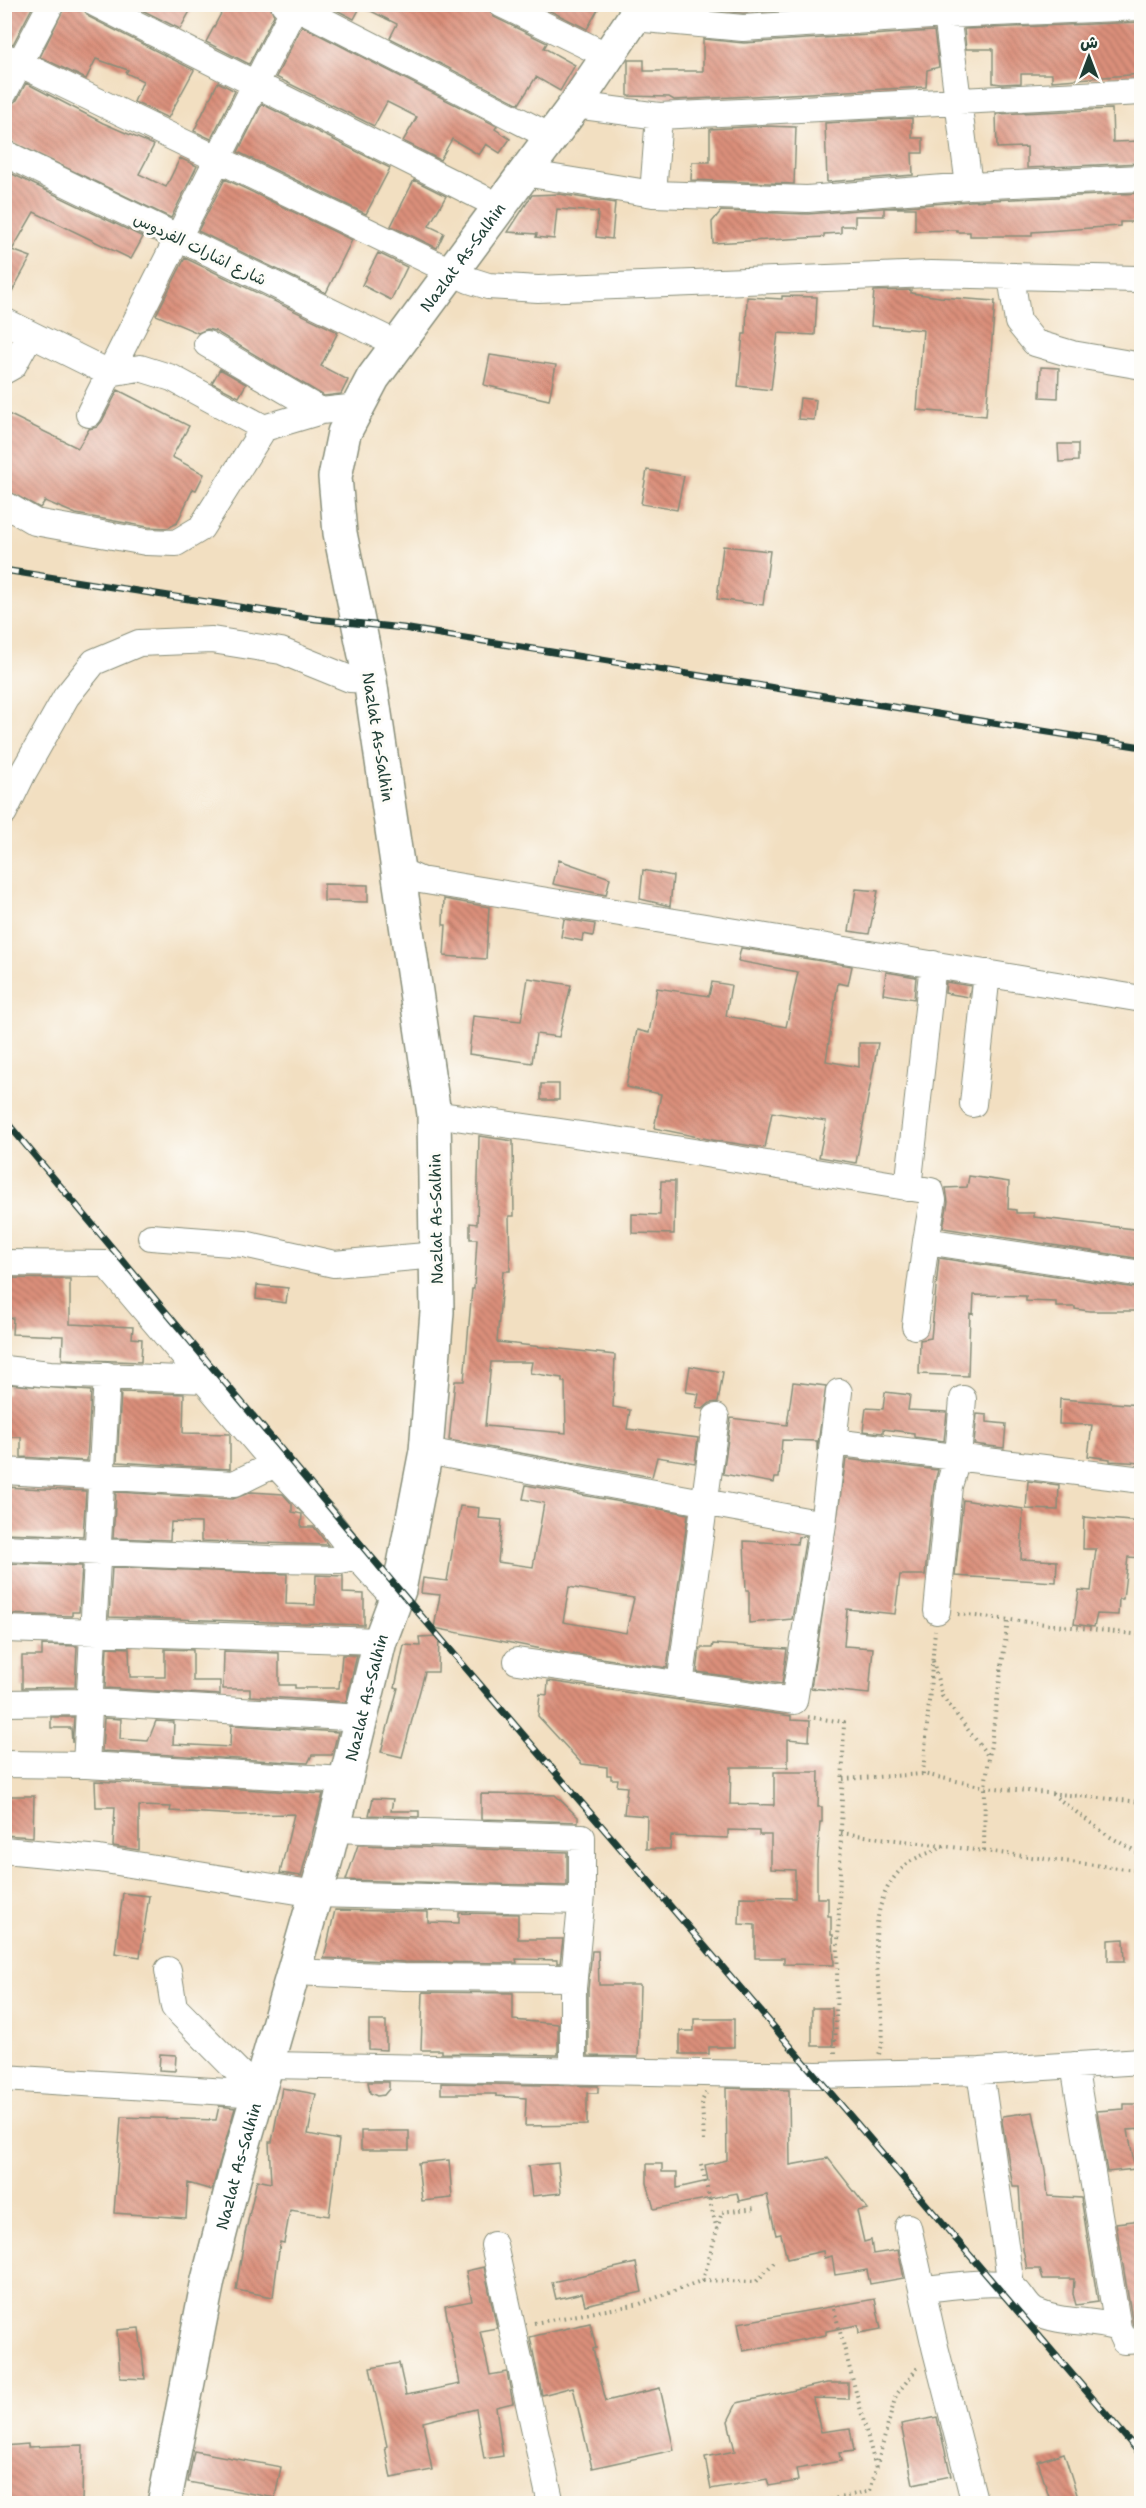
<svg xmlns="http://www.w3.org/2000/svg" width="1146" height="2508" font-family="'Shantell Sans','Playpen Sans Arabic',sans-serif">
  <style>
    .building { fill: url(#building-back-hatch); fill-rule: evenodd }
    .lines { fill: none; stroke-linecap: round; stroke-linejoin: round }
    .minor-casing { stroke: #888e7a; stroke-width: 28 }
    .major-casing { stroke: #888e7a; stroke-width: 36 }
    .path { stroke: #888e7a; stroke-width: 4; stroke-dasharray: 1.5 4.5; stroke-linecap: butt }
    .minor { stroke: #fff; stroke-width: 26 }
    .major { stroke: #fff; stroke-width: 33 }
    .rail-casing { stroke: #1f3d34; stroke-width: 7 }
    .rail { stroke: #fdfcf7; stroke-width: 4.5; stroke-dasharray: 14; stroke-linecap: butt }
    .labels { text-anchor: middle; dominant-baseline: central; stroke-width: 6; stroke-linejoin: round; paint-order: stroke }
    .street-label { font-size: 16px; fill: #1f3d34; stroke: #fdfcf7 }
  </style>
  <defs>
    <pattern id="building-back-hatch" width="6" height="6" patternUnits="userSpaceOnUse" patternTransform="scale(1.5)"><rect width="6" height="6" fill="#db8f7a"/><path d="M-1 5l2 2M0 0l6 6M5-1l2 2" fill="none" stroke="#b17665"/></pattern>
  </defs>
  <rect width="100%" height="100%" fill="#fdfcf7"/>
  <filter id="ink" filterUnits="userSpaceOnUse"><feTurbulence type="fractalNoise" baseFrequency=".0167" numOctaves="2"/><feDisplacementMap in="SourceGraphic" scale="12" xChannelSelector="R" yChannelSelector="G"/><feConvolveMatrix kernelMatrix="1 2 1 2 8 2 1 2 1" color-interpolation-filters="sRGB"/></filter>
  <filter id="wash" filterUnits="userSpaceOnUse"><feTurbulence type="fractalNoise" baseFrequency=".008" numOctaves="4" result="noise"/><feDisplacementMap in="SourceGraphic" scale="24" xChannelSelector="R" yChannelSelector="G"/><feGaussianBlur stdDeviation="1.35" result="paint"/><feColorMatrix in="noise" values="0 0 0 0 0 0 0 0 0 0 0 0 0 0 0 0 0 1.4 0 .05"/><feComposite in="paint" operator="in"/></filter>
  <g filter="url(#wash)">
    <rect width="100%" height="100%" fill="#f2dfc1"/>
    <g id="blocks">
      <!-- building -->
      <path class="building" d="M4 4H34L13 44 4 41Z
        M66 4H81L89 17 194 70 168 118 134 102 143 81 126 73 128 70 96 59 86 79 40 57Z
        M130 4H194L180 29Z
        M226 4H269L274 15 249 64 206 42Z
        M325 4H486L494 17 547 43 544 48 575 65 560 91 536 77 519 104 390 38 397 24 361 6 354 19Z
        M536 4H601L587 29Z
        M685 4H818V8L743 13 683 7Z
        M1142 22V74L1052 81V74H1021V83L1002 84 993 83V49H966L964 29Z
        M302 26 497 126 495 129 510 139 500 153 486 144 479 155 452 139 440 160 403 141 417 117 387 102 374 126 276 77Z
        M934 31 939 67 927 70 926 87 674 100 669 97 628 96V60H644V71H703V39L744 43Z
        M218 82 235 91 211 139 194 131Z
        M26 83 103 123 154 145 139 174 166 187 180 158 197 166 171 218 4 138V108L17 100Z
        M262 104 390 168 366 214 238 152Z
        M1112 109 1113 142 1142 141V163L1027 168V147L997 148 996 114Z
        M912 118V138H923V153H912L913 175 827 182 825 123Z
        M763 126 796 127 794 184 691 180 692 162H710V129Z
        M4 170 143 237 131 259 34 212 12 250 31 257 4 306Z
        M225 179 352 240 326 293 198 231Z
        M414 180 446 196 429 226 444 233 437 248 391 226Z
        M1142 193V222H1120V226L1032 232V236H970V232H957V230L915 231V208H884V216H855V226H841V233L824 234V237L713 243 712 222 721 211 808 214 970 201Z
        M559 194 615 203 612 239 596 237 598 212 557 209 554 239 536 237 537 234 508 232 532 195Z
        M378 253 407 267 391 300 362 285Z
        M185 258 338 332 321 366 348 380 341 394 324 396 215 331 207 329 198 333 156 315Z
        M911 290V293L940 297 995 301 986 416 917 410 923 330 871 326 874 291Z
        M782 296 817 297 815 335 778 333 771 390 738 386 743 334H746L747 297 782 299Z
        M490 355 556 365 549 400 484 385Z
        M1041 367 1059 368 1058 398 1040 397Z
        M220 369 246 384 239 397 212 383Z
        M118 390 189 426 172 457 204 474 196 490 193 489 177 523 168 528 148 527 76 514 45 501 40 508 4 489V412L78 448 89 429 97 427 102 421Z
        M800 398 816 400 814 420 798 419Z
        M1058 444H1078V461L1059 462Z
        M647 470 684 476 677 510 641 504Z
        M723 546 770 551 763 605 717 599Z
        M559 860 610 878 606 895 553 884Z
        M643 870 673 876 670 906 640 899Z
        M324 884 368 885V902L324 901Z
        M856 889 878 891 869 934 849 931Z
        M444 899 489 907 486 959 444 956 446 925H443Z
        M564 919 595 924 593 936 583 934 582 941 561 937Z
        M741 948 852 966 848 985 838 983 826 1061 859 1067V1043H878L856 1163 819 1157 826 1121 772 1112 765 1148 713 1140 654 1128 661 1094 626 1087 637 1030 649 1033 657 988 709 996 712 982 731 985 726 1016 786 1027 798 972 738 961Z
        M886 972 916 977 914 999 883 994Z
        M528 978 571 985 559 1037 536 1034 532 1063 469 1054 473 1016 521 1021Z
        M946 982 971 986 969 997 945 993Z
        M541 1084H559V1100H541Z
        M479 1136 513 1141 514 1216H509L510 1271H503L497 1342 615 1355 613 1407 630 1410 627 1429 698 1438 695 1463 657 1457 652 1477 449 1440 455 1381H464L472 1289H474L477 1239H470V1223L477 1224ZM491 1362H532L530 1373 562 1378V1382H565L566 1433 485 1426Z
        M969 1176 1009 1182 1008 1209 1016 1210V1213H1034V1217L1142 1230V1259L943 1228 948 1202 946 1188 967 1187Z
        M661 1181H675L674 1234 632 1233V1214L660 1215Z
        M939 1258 1142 1289V1311H1090L1075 1309V1307H1056V1302L1026 1301V1296L974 1295 973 1314 970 1313 968 1376 919 1374 920 1340 931 1338Z
        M4 1278 70 1279V1324L133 1327 132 1338 142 1339 141 1362 62 1359 63 1336 12 1334 13 1318 4 1319Z
        M257 1285 288 1288 286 1303 256 1299Z
        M690 1366 723 1372 718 1402 710 1403 703 1409 696 1408 699 1394 686 1392Z
        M793 1382 826 1386 817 1451V1441L782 1440 779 1478H775L774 1483 723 1474 731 1418 787 1425Z
        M8 1384 91 1391 87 1461 21 1457V1437H4V1394H8Z
        M121 1392 184 1394 183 1433 230 1434V1469L117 1462Z
        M885 1392 910 1395 908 1410 947 1412 944 1441 914 1437V1433L883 1429V1433L863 1431 866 1408 883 1409Z
        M1060 1399 1140 1405 1142 1463 1110 1461V1459L1088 1456 1092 1425 1059 1424Z
        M977 1414 987 1415V1422L1006 1424 1004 1448 974 1444Z
        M846 1459 938 1470 934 1485 925 1575H900L895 1614 847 1609 844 1646 873 1648 869 1694 811 1688Z
        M1028 1481 1059 1485 1058 1510 1026 1509Z
        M526 1485 688 1514 667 1668 547 1650 434 1628 440 1595 421 1593 423 1578 447 1581 460 1506 479 1508 478 1518 502 1520 498 1562 533 1567 544 1503 523 1499ZM569 1587 634 1598 626 1633 563 1622Z
        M4 1487 86 1491 83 1536 4 1533Z
        M116 1492 233 1499 251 1492 283 1494 292 1504V1512L302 1514 301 1527H314L328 1545 201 1541V1523L171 1522 170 1540 113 1538Z
        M963 1500 1023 1509 1021 1559 1057 1561 1056 1582 955 1576Z
        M1084 1517 1142 1522V1558L1128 1557 1123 1599H1119L1118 1615 1097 1614 1094 1627 1074 1624 1079 1590 1091 1591 1096 1549H1083Z
        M803 1536H806L792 1619 749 1623V1590H746L744 1541 797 1544 798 1537Z
        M4 1563 82 1566 79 1612H72V1616L4 1614Z
        M112 1567 287 1574 286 1604 315 1605 316 1575 343 1576V1593L364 1594V1625L109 1617Z
        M439 1636 438 1672H425L402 1757 381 1752 398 1688 395 1687 404 1645 420 1646 419 1637Z
        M713 1644 787 1649 782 1684 697 1672 700 1648H712Z
        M42 1645 77 1646 75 1687 22 1688V1656H42Z
        M107 1647 129 1648 130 1677H165V1649L193 1650V1681H220V1695L105 1688Z
        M224 1651 279 1653V1685H295V1688H339L342 1655H357L346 1702 250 1696V1689H223Z
        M548 1681 791 1716V1720L810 1721 809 1741 788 1739V1767H731L730 1804 774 1805V1772H819L818 1807H822V1822H820L817 1864V1898H828V1916H831V1935H833L834 1965 784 1964V1958H755V1925L739 1924 740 1897 795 1898V1870L771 1869V1835H759V1831L728 1830V1838L671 1836 670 1849H646L647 1816 624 1814 627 1787 617 1786 618 1779H611V1775H607V1767L582 1764 538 1716 540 1694 547 1695Z
        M51 1717H74L72 1743 71 1728H51Z
        M104 1718 121 1719 120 1739 148 1741 156 1721 174 1722 173 1744 230 1747 231 1725 338 1732 332 1755H312L308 1763 102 1751Z
        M95 1781 294 1792 323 1794 301 1876 280 1873 294 1814 239 1815 170 1811 171 1807 139 1806V1850L113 1846 115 1807H96Z
        M481 1794 555 1795 578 1817V1822L481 1819Z
        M4 1796H34L33 1837 4 1835Z
        M373 1798 393 1799 391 1811H419V1817L369 1815Z
        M358 1845 567 1852V1886L346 1880Z
        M123 1893 149 1896 140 1957 115 1953Z
        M335 1910 428 1912V1922L459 1923V1913L518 1914V1939H563L560 1963H557V1960L516 1959 517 1963 404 1962 324 1958Z
        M1124 1939 1125 1961H1108V1940Z
        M592 1951H598L599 1985H640L638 2057 588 2056V1989Z
        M423 1992 513 1993V2020L558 2024V2055L441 2053V2050H421Z
        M812 2008H832L833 2046H812Z
        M694 2019H734V2047H709V2054H680V2031H694Z
        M369 2021H386V2050L369 2049Z
        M160 2054 176 2055 175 2071 159 2070Z
        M368 2082H389V2089L384 2095 377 2096 370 2093Z
        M441 2083 598 2086V2093H587V2125L525 2126 526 2098 496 2096V2094H441Z
        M282 2088 316 2094 308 2134 339 2140 329 2216 290 2210 284 2243 280 2242 273 2297 236 2290 245 2234 257 2180 271 2183 269 2142H272Z
        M726 2088 789 2090 790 2165 828 2158 868 2209 857 2211 864 2242 871 2240 873 2254 898 2250 904 2278 870 2284 867 2270 835 2275 832 2256 824 2258 823 2251 787 2259 781 2234 776 2235 767 2195 739 2201 737 2193 654 2209 647 2183V2164H662V2172H677V2188L708 2181 705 2165 727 2160Z
        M1124 2104H1142V2129L1128 2130 1135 2169 1107 2172 1097 2111 1124 2109Z
        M219 2106 235 2108 212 2190 188 2183 186 2218 114 2213 121 2117 216 2120Z
        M1033 2112 1045 2170 1048 2196 1081 2198 1098 2302 1076 2305 1073 2294 1074 2279H1043L1040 2269H1027L1023 2250 1019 2187H1013L1002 2121 1003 2116Z
        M361 2131H409V2150H361Z
        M449 2160 452 2198 422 2201 418 2163Z
        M558 2163 561 2193 532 2196 528 2166Z
        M1142 2220V2325H1133L1116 2223Z
        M636 2263 642 2292 585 2305 582 2293 556 2299 552 2282Z
        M484 2267 497 2328 480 2331 490 2375 507 2372 513 2403 496 2407 503 2456 484 2459 476 2409 423 2422 432 2470 391 2478 385 2447 387 2446 370 2368 399 2363 406 2395 460 2384 445 2306 472 2301 466 2271Z
        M875 2299 881 2329 859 2333 858 2325 826 2331V2335L743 2351 738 2323Z
        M590 2323 596 2348 593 2349 606 2401 660 2388 674 2450 592 2468 573 2387 542 2395 530 2337Z
        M139 2328 145 2379 120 2378 117 2330Z
        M827 2383H848V2399L813 2398 821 2432 850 2428 854 2451 839 2453 841 2461 796 2469 798 2481 769 2486 767 2479 711 2489 705 2457 735 2451 728 2421 737 2403Z
        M937 2417 951 2476 913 2484 901 2424Z
        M28 2444V2447L83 2445 82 2504H4V2446Z
        M194 2451 281 2467 275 2498 188 2482Z
        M1064 2453 1080 2504H1051L1038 2461Z"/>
    </g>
  </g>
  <g filter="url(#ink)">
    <use href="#blocks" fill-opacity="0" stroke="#888e7a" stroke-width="1.5"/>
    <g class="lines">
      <!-- minor casing -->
      <g class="minor-casing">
        <path id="minor" d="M96 4 499 206
          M284 4 295 6 551 137
          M501 4 608 56
          M947 15 969 186
          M634 18 743 28 947 15 1142 7
          M4 56 469 280 488 286 538 289 931 274 1137 279
          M4 93 51 4
          M575 105 659 116 1142 92
          M4 153 397 344
          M524 173 653 194 807 199 969 186 1142 178
          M653 194 659 116
          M1011 276 1018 322 1035 343 1072 354 1142 366
          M4 321 109 373 140 368 172 378 264 428
          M207 344 321 411
          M4 371 13 366 30 335
          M89 414 296 4
          M4 504 35 522 146 542 176 543 201 528 264 428 321 411 358 407
          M4 812 23 773 66 697 94 662 139 643 212 640 281 651 350 679 370 680
          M400 871 420 880 1142 999
          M973 1104 987 973
          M434 1114 651 1145 931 1191 933 1200 926 1241 1142 1274
          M908 1188 933 964
          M151 1237 244 1244 334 1264 437 1255
          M4 1263 106 1264 275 1464 329 1521 356 1556 396 1600
          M915 1326 926 1241
          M4 1369 50 1374 206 1380
          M833 1442 1142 1480
          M426 1451 823 1524
          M4 1471 234 1484 275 1464
          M4 1548 270 1559 341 1560 356 1556
          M937 1611 949 1486 958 1456 963 1399
          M4 1629 380 1641
          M517 1661 794 1701 823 1524 839 1392
          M680 1685 716 1417
          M4 1703 89 1702 362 1718
          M4 1764 86 1765 345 1780
          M86 1765 107 1375
          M333 1829 582 1837V1895L573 1988V2071
          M4 1850 99 1859 316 1894 581 1901
          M168 1970 174 2007 260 2094
          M295 1972 404 1977 574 1978
          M268 2065 817 2075 980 2071 1142 2061
          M1074 2065 1118 2328
          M980 2071 1011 2286
          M4 2078 260 2094
          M908 2227 935 2347 975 2504
          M494 2245 551 2504
          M922 2289C940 2288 996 2279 1010 2286 1021 2291 1025 2307 1036 2312 1062 2324 1091 2319 1118 2328L1124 2341 1142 2340"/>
      </g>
      <!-- major casing -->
      <g class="major-casing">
        <g id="major">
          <path id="s1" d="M164 2504 208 2280 237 2167 326 1859 380 1641 399 1590 426 1451 437 1312 434 1114 370 680 340 533 335 477 344 433 373 378 575 105 643 4"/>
        </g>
      </g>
      <!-- path -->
      <path class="path" d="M958 1614 1142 1635
        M933 1661 942 1696 989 1757
        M808 1717 844 1722 835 2053
        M923 1774 935 1630
        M843 1779 923 1774 985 1787 1142 1802
        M1052 1794 1107 1835 1142 1855
        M841 1833 1142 1871
        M984 1850 985 1787 1008 1621
        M879 2054C885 2041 882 2022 881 2008 877 1959 864 1900 907 1864 917 1856 933 1852 945 1846
        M704 2141 702 2101 706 2093
        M701 2164 717 2230
        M703 2280 756 2282 775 2261
        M834 2309 876 2468
        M534 2323 640 2304 703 2280 722 2212 756 2208
        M812 2504 870 2491 896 2395 919 2366"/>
      <!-- minor -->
      <use href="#minor" class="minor"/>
      <!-- major -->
      <use href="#major" class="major"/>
      <!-- rail casing -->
      <g class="rail-casing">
        <path id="rail" d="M4 570 316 619 403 628 1142 747
          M4 1119 399 1590 1142 2456"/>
      </g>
      <!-- rail -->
      <use href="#rail" class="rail"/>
    </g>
  </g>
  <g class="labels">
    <!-- street labels -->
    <g class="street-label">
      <text transform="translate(200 249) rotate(26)">شارع اشارات الفردوس</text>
      <text stroke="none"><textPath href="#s1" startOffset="2326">Nazlat As-Salhin</textPath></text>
      <text transform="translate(378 737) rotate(81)">Nazlat As-Salhin</text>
      <text transform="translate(436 1219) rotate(-91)">Nazlat As-Salhin</text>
      <text stroke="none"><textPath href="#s1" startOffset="832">Nazlat As-Salhin</textPath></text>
      <text stroke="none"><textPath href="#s1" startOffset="346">Nazlat As-Salhin</textPath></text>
    </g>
  </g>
  <!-- margin -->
  <rect width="1146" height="2508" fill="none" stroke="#fdfcf7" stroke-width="24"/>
  <!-- north arrow -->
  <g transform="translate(1089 57)" stroke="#fdfcf7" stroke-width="4.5" paint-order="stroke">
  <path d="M0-4.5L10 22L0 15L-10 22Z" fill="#1f3d34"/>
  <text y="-9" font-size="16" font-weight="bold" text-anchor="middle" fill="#1f3d34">ش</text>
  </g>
</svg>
